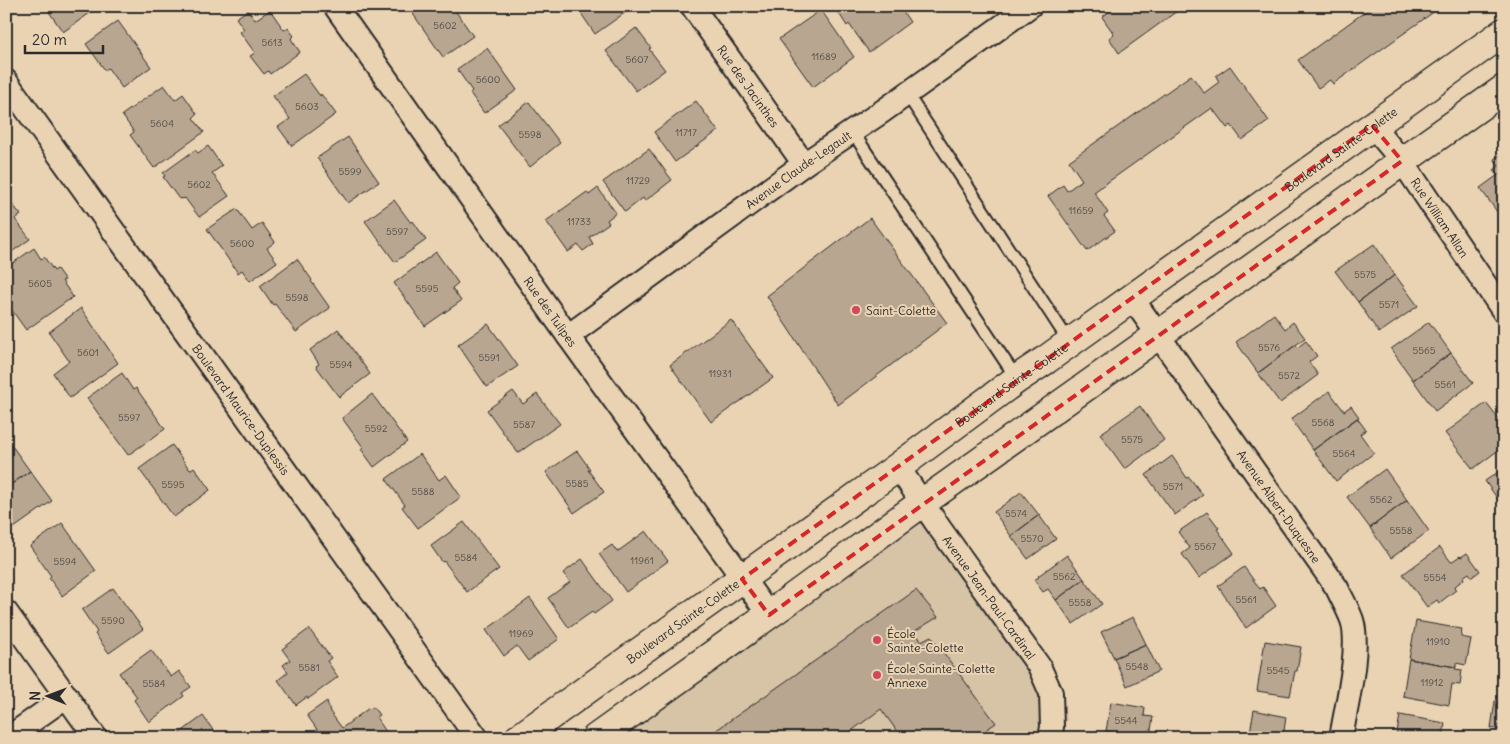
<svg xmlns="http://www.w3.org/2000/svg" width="1510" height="744" font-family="Delius,sans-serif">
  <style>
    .built { fill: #d7c3a6 }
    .building { fill: #b8a690; stroke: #2b2b2b }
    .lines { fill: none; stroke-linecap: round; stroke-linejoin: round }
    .lane-casing { stroke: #2b2b2b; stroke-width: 15 }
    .street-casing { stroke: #2b2b2b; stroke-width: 26 }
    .secondary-casing { stroke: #2b2b2b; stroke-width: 31 }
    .lane { stroke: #ead3b3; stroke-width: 11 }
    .street { stroke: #ead3b3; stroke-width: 22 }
    .secondary { stroke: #ead3b3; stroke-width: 28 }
    .marked { fill: none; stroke: #d62828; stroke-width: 4; stroke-dasharray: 10 6; stroke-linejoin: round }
    .poi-dot { fill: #d1495b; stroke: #ead3b3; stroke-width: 2 }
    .labels { text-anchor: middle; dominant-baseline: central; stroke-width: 4; stroke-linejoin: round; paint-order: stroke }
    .number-label { font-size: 10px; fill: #4e4a44 }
    .street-label { font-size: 12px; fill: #2b2b2b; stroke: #ead3b3 }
    .poi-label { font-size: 12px; fill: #2b2b2b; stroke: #ead3b3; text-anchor: start }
  </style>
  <rect width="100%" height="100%" fill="#ead3b3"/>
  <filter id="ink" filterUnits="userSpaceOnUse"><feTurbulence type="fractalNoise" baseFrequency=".02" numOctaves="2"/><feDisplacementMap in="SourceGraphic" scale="10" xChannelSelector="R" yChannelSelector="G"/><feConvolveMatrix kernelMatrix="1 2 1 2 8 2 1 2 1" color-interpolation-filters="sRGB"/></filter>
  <g filter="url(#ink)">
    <!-- built -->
    <path class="built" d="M922 503 1039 666 1068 719 1056 738H597Z"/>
    <!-- building -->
    <path class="building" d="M45 6H96L97 8 63 32Z
      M424 6H452L473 36 443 57 413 14Z
      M576 6H622L626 12 595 34Z
      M847 6H860L863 10 869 6H899L910 22 869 52 849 24 847 26 838 12Z
      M1117 6H1184L1119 53 1109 38 1114 34 1102 17Z
      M1373 6H1442L1333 84 1330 80 1318 88 1298 60Z
      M248 10 255 20 270 10 284 30 288 28 294 36 291 39 300 52 270 74 268 71 264 74 250 56 255 53 240 32 244 29 236 18Z
      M821 10 854 57 813 87 779 39Z
      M118 21 151 67 122 88 108 68 105 70 86 44Z
      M636 28 651 48 649 49 665 70 636 91 606 51Z
      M487 48 517 90 484 113 470 93 472 91 457 69Z
      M1230 66 1269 121 1242 140 1231 125 1227 128 1212 108 1094 192 1108 213 1104 216 1115 231 1087 251 1048 196 1063 185 1067 191 1082 180 1069 161 1191 75 1204 93 1219 82 1216 76Z
      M304 74 320 96 321 94 336 114 292 146 278 127 290 119 273 96Z
      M164 85 175 100 183 94 197 114 193 118 204 132 154 168 130 135 134 132 122 115Z
      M696 101 718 131 675 162 654 132Z
      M529 102 560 143 530 167 498 125Z
      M348 137 379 182 348 203 317 158Z
      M208 146 222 166 212 173 229 196 199 217 185 198 182 199 181 198 179 199 163 177 165 176 163 173 195 150 198 153Z
      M649 149 672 180 645 201 643 198 625 212 603 182Z
      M1504 152V213L1500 216 1480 188 1498 175 1494 170 1499 166 1494 159Z
      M598 188 616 213 607 220 609 223 589 237 593 244 583 251 578 245 568 252 546 221 587 192 589 195Z
      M394 200 411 223 413 221 426 240 395 262 365 221Z
      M13 205 21 215 15 219 30 239 6 256V207L8 209Z
      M237 209 252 230 262 223 275 242 267 248 277 262 250 281 242 270 238 273 207 229Z
      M870 218 947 323 838 405 767 296Z
      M1374 244 1395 275 1358 302 1335 271Z
      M34 248 41 259 44 257 54 271 57 269 65 280 62 281 73 297 26 330 6 302V284L10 281 6 275V268Z
      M436 252 458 283 452 288 461 301 425 326 394 283Z
      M297 259 312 280 311 281 330 308 296 332 275 304 273 305 260 286Z
      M1395 275 1418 306 1379 333 1358 302Z
      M81 308 118 363 70 398 53 373 69 361 49 332Z
      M1274 314 1285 329 1293 322 1305 338 1258 373 1236 342Z
      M731 320 773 378 711 422 670 365Z
      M1429 322 1451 353 1413 380 1391 349Z
      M488 324 518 366 487 387 458 345Z
      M338 329 370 374 339 397 316 366 319 364 310 350Z
      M1306 341 1317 356 1309 362 1318 375 1280 403 1258 373 1296 345 1298 347Z
      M1451 353 1473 383 1435 411 1413 380Z
      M122 373 133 390 136 388 165 429 128 455 87 398Z
      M513 391 523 404 537 394 560 424 518 453 487 410Z
      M1329 391 1344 411 1351 406 1359 417 1313 450 1291 419Z
      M372 394 407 442 374 467 361 449 363 447 342 418Z
      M1486 403 1504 426V446L1473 469 1445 433Z
      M1140 406 1164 440 1125 469 1100 434Z
      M1357 418 1366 430 1360 434 1374 453 1336 481 1313 450Z
      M7 439 30 471 6 488V440Z
      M172 445 190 470 194 467 210 490 174 517 139 469Z
      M577 451 590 469 588 470 604 492 574 513 546 472Z
      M420 454 439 480 446 475 461 497 418 528 402 507 405 505 386 479Z
      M1172 456 1187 478 1189 477 1203 495 1175 515 1146 475Z
      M1504 468V508L1485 481Z
      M1385 469 1407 500 1370 528 1347 497Z
      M30 471 52 501 14 528 6 517V488Z
      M1021 492 1039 515 1011 536 994 512Z
      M1407 500 1429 531 1391 558 1370 528Z
      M1207 512 1219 528 1217 529 1234 553 1199 578 1182 554 1190 548 1178 532Z
      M1039 515 1056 539 1028 559 1011 536Z
      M464 522 499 569 467 592 444 561 442 562 431 546Z
      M62 523 96 571 62 596 49 578 51 576 30 546Z
      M646 531 668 561 626 592 599 554 612 545 617 552Z
      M1440 547 1451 562 1460 556 1461 557 1467 553 1480 571 1472 577 1469 573 1463 577 1464 579 1454 587 1456 590 1439 603 1437 600 1427 607 1403 574Z
      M1067 555 1084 579 1056 600 1048 589 1043 592 1034 580 1039 577 1038 576Z
      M582 559 612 601 594 614 592 612 569 628 548 598 570 582 563 573Z
      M1244 567 1260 589 1263 587 1276 606 1246 628 1218 586Z
      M1084 579 1102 604 1073 624 1056 600Z
      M113 588 143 629 109 653 95 634 97 632 82 610Z
      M916 590 938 617 915 631 921 641 931 636 996 723 974 738H902L881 709 842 738H705Z
      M530 598 559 639 528 661 517 646 504 656 486 630Z
      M1133 617 1146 644 1114 658 1101 632Z
      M1416 621 1462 629 1461 637 1471 639 1466 665 1456 663V667L1409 659Z
      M309 629 331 658 327 661 338 677 308 699 307 697 296 705 278 680 288 672 283 665 290 660 282 649Z
      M1265 641 1301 647 1297 671H1295L1290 696 1257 691Z
      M1146 644 1159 671 1127 686 1114 658Z
      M151 650 171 677 179 671 191 687 182 693 184 696 149 722 134 700 137 697 119 673Z
      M1409 659 1456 667 1455 669 1462 670 1460 685 1452 684 1449 705 1403 696Z
      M327 701 330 712 342 728 369 708 370 709 373 707 379 715 376 717 389 736 388 738H323L307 715Z
      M1495 701 1504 703V731L1491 728Z
      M1111 702 1145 708 1144 716 1153 717 1150 737 1141 735 1140 737 1106 731Z
      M1254 710 1286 717 1283 738H1249Z
      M1400 715 1445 723 1443 738H1396Z
      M203 716 218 737 227 731 232 738H173Z
      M1106 731 1140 737V738H1105Z"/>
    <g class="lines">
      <!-- lane casing -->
      <g class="lane-casing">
        <path id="lane" d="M907 94 1070 343
          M852 131 1017 379"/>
      </g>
      <!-- street casing -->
      <g class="street-casing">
        <g id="street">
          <path id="s1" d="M335 6 568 336 769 615"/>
          <path id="s2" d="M692 6 804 164"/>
          <path id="s3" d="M6 81 477 738"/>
          <path id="s4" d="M1372 125 1402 161 1504 312"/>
          <path id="s5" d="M1132 298 1337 588C1342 599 1348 609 1352 620 1361 648 1346 707 1341 738"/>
          <path id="s6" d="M568 336 804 164 883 111 1030 6"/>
          <path id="s7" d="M898 467 941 530 1039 666 1051 693 1052 727 1050 738"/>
          <path d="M6 612 96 738"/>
          <path d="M8 738 67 696"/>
        </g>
      </g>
      <!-- secondary casing -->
      <g class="secondary-casing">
        <g id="secondary">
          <path id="s8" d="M519 738 898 467 1017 379 1047 359 1504 32"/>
          <path d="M596 738 788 601 922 503 1504 89"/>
        </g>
      </g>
      <!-- lane -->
      <use href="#lane" class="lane"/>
      <!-- street -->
      <use href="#street" class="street"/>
      <!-- secondary -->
      <use href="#secondary" class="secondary"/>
    </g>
  </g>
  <!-- marked area -->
  <path class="marked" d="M1372 125 1402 161 769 615 742 579Z"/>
  <!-- markers -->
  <g class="poi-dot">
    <circle cx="856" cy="310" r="5"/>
    <circle cx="877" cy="640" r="5"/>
    <circle cx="877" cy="675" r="5"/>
  </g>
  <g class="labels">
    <!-- number labels -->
    <g class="number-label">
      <text x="445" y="25">5602</text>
      <text x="272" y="42">5613</text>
      <text x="824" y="56">11689</text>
      <text x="637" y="59">5607</text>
      <text x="488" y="79">5600</text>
      <text x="307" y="106">5603</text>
      <text x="162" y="123">5604</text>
      <text x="686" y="132">11717</text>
      <text x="530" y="134">5598</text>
      <text x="350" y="171">5599</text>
      <text x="638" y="180">11729</text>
      <text x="199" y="184">5602</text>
      <text x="1081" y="210">11659</text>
      <text x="579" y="221">11733</text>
      <text x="397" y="231">5597</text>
      <text x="242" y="243">5600</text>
      <text x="1365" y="274">5575</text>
      <text x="40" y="283">5605</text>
      <text x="427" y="288">5595</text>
      <text x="297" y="297">5598</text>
      <text x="1389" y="304">5571</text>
      <text x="1269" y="347">5576</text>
      <text x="1424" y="350">5565</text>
      <text x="88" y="352">5601</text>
      <text x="489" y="357">5591</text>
      <text x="341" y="364">5594</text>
      <text x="720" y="373">11931</text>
      <text x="1289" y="375">5572</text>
      <text x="1445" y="384">5561</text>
      <text x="129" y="417">5597</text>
      <text x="1323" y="422">5568</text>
      <text x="524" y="424">5587</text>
      <text x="376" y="428">5592</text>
      <text x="1132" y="439">5575</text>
      <text x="1344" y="453">5564</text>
      <text x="577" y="483">5585</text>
      <text x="173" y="484">5595</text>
      <text x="1173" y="486">5571</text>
      <text x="423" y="491">5588</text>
      <text x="1381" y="499">5562</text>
      <text x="1016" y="513">5574</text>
      <text x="1401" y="530">5558</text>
      <text x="1032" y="538">5570</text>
      <text x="1205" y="546">5567</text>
      <text x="466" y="557">5584</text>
      <text x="642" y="560">11961</text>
      <text x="65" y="561">5594</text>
      <text x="1064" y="576">5562</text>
      <text x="1435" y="577">5554</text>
      <text x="1246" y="599">5561</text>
      <text x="1080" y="602">5558</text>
      <text x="113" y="620">5590</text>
      <text x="521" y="633">11969</text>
      <text x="1438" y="641">11910</text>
      <text x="1137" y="666">5548</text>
      <text x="309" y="667">5581</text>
      <text x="1278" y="670">5545</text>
      <text x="1432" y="682">11912</text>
      <text x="154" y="683">5584</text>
      <text x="1126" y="720">5544</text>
    </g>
    <!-- street labels -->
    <g class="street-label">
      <text stroke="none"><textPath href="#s2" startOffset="98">Rue des Jacinthes</textPath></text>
      <text stroke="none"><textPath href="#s8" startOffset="1011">Boulevard Sainte-Colette</textPath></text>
      <text stroke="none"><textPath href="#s6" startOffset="284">Avenue Claude-Legault</textPath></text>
      <text stroke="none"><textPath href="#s4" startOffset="115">Rue William Allan</textPath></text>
      <text stroke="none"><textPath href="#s1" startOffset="374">Rue des Tulipes</textPath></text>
      <text stroke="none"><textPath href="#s8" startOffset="606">Boulevard Sainte-Colette</textPath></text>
      <text stroke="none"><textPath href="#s3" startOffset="404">Boulevard Maurice-Duplessis</textPath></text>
      <text stroke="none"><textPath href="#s5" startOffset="255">Avenue Albert-Duquesne</textPath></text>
      <text stroke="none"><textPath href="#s7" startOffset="159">Avenue Jean-Paul-Cardinal</textPath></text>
      <text stroke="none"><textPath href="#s8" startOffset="201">Boulevard Sainte-Colette</textPath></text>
    </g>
    <!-- poi labels -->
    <g class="poi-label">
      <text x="866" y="310">Saint-Colette</text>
      <text x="887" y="633">École<tspan x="887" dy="14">Sainte-Colette</tspan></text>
      <text x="887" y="668">École Sainte-Colette<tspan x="887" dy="14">Annexe</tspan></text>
    </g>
  </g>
  <!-- margin -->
  <rect width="1510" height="744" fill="none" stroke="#ead3b3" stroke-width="25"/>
  <rect x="12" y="12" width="1485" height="719" fill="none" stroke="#2b2b2b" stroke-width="2" filter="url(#ink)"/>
  <!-- north arrow -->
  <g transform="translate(48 696) rotate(271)" stroke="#ead3b3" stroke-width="4" paint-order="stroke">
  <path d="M0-4L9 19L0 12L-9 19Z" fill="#2b2b2b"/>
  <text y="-8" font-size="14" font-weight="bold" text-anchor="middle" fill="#2b2b2b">N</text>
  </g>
  <!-- scale -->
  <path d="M25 45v8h78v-8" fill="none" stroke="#2b2b2b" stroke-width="2.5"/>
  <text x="32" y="45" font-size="15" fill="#2b2b2b" stroke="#ead3b3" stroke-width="4" paint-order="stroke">20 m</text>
</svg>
